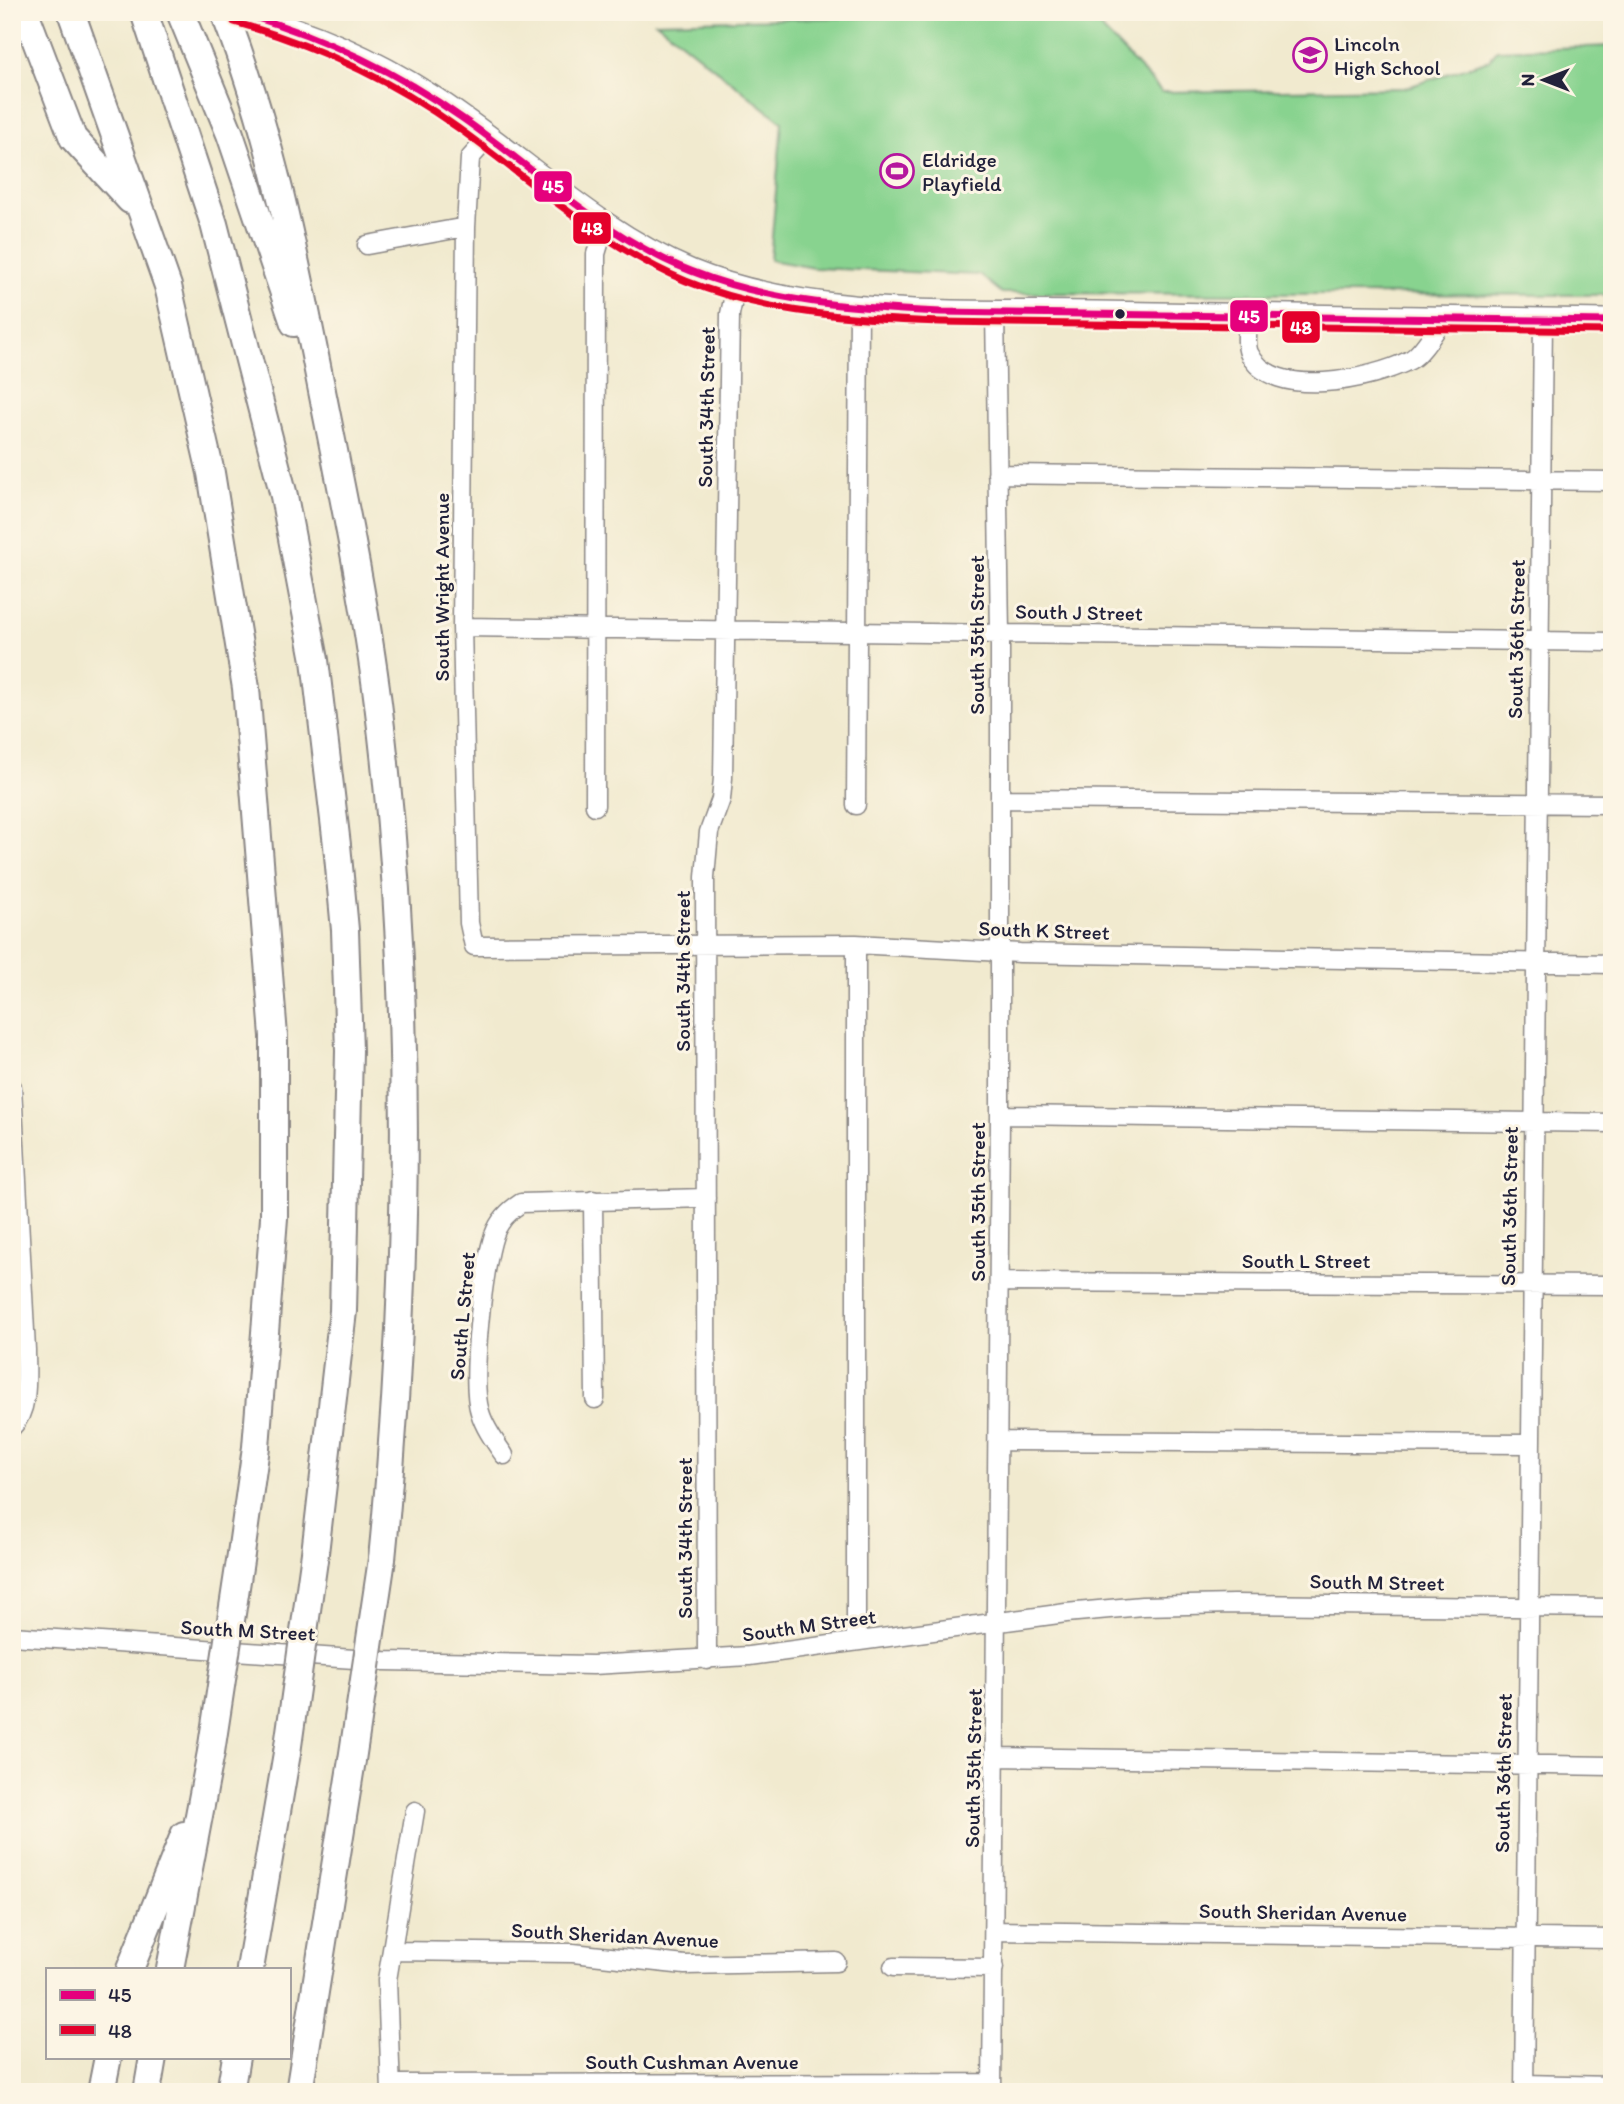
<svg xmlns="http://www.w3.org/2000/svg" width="1624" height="2104" font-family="Itim,sans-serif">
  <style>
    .green { fill: #88d38f; stroke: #557a65; stroke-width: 2 }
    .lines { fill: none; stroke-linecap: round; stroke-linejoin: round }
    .minor-casing { stroke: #8a8685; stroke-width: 21 }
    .major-casing { stroke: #8a8685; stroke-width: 26 }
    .highway-casing { stroke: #8a8685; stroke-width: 30 }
    .minor { stroke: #fff; stroke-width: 18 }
    .major { stroke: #fff; stroke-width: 23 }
    .highway { stroke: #fff; stroke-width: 26 }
    .highway-bridge-casing { stroke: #8a8685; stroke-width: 30; stroke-linecap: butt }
    .highway-bridge { stroke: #fff; stroke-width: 26 }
    .bus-1-casing { stroke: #fcf5e5; stroke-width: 12 }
    .bus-2-casing { stroke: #fcf5e5; stroke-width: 12 }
    .bus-1 { stroke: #e5007d; stroke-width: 7 }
    .bus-2 { stroke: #e4002b; stroke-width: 7 }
    .bus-dot { fill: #22223b; stroke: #fcf5e5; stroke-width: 2.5 }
    .labels { text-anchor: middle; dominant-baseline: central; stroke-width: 6; stroke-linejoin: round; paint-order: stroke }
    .poi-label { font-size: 21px; fill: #22223b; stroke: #fcf5e5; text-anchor: start }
    .street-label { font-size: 21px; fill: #22223b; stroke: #fcf5e5 }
    .line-badge { stroke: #fcf5e5; stroke-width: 2.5 }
    .badge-label { font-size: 19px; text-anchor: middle; font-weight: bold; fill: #fff }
  </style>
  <rect width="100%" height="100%" fill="#fcf5e5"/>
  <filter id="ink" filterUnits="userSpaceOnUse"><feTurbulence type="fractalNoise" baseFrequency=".0143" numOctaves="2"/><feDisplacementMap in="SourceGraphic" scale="14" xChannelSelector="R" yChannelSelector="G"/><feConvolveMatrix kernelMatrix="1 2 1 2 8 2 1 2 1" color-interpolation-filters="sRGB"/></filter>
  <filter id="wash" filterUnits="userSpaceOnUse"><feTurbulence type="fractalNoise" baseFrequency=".00686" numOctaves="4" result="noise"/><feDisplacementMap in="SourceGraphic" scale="28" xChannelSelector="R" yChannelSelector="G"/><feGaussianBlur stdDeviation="1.57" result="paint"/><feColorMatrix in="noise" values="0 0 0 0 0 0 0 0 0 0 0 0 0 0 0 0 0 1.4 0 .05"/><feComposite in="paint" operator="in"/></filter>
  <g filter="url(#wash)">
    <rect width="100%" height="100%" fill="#f1eacf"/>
    <!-- green -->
    <path class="green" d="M1086 12 1162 92 1405 88 1489 60 1497 50 1612 46V295L1002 293 980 275 814 268 770 260 782 122 656 22Z"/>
  </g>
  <g filter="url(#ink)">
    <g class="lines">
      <!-- minor casing -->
      <g class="minor-casing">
        <path id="minor" d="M488 138 470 158 466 227 462 627 469 923 474 946 856 944 1020 953 1612 964
          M367 245 466 227
          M1248 315C1248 326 1245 344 1249 353 1272 402 1373 379 1410 360 1423 353 1435 330 1444 318
          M997 474 1612 481
          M462 627 1612 642
          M1000 799 1612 804
          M856 805 859 306
          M595 806 596 254 605 224
          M856 944V1641
          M12 1087 26 1350C26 1374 30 1409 12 1427
          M1000 1115 1612 1123
          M593 1200 595 1399
          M999 1282 1612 1285
          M998 1441 1529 1444
          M504 1455C495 1442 484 1427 480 1412 470 1382 483 1267 494 1235 499 1221 508 1211 521 1203L706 1198
          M12 1636 384 1661 593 1665 749 1656 1066 1613 1142 1606 1234 1604 1612 1608
          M707 1660 705 877 709 832 721 799 723 778 730 314 736 286
          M996 1757 1612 1766
          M994 1931 1612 1939
          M392 1951 573 1953 685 1965 836 1962
          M893 1967 994 1968
          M391 2084 992 2083
          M1524 2084 1612 2086
          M391 2092 387 1980 415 1811
          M992 2092 1000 1115V634L995 312
          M1524 2092 1543 320"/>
      </g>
      <!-- major casing -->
      <g class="major-casing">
        <path id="major" d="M237 12C306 30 370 57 430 96 518 152 593 230 690 271 808 320 967 311 1094 313 1266 316 1439 319 1612 321"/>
      </g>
      <!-- highway casing -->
      <g class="highway-casing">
        <path id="highway" d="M25 12 73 138 130 200
          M71 12 168 286 211 473 246 688 274 1036V1218L256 1447 241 1554
          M144 12 214 224 284 496 315 660 337 845 345 930 349 1051 343 1311 315 1553
          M180 12 230 134 294 323
          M224 12C273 137 298 270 324 401 344 501 365 601 378 703 414 987 410 1275 382 1559
          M130 1969 184 1835
          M170 1969 211 1752
          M250 1969 287 1753
          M101 2092 108 2057
          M147 2092 153 2057
          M230 2092 236 2057
          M299 2092 352 1760"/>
      </g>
      <!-- minor -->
      <use href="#minor" class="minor"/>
      <!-- major -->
      <use href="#major" class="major"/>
      <!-- highway -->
      <use href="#highway" class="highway"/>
      <!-- highway-bridge casing -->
      <g class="highway-bridge-casing">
        <path id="highway-bridge" d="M211 1752 241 1554
          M287 1753 315 1553
          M352 1760 382 1559"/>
      </g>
      <!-- highway-bridge -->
      <use href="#highway-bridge" class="highway-bridge"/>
      <!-- bus-1 casing -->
      <g class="bus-1-casing">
        <path id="bus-1" d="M238 12C319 35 393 69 462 118 537 170 605 238 691 271 771 303 857 308 941 312L1612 321"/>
      </g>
      <!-- bus-2 casing -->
      <g class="bus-2-casing">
        <path id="bus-2" d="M234 22C315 45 390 79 458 128 532 181 601 246 686 281 767 314 855 319 941 322L1612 331"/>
      </g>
      <!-- bus-1 -->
      <use href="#bus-1" class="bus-1"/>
      <!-- bus-2 -->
      <use href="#bus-2" class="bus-2"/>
    </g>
  </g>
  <!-- icons -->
  <defs>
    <g id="school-ring" transform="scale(1.75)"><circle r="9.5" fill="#fcf5e5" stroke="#b5179e" stroke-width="1.5"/><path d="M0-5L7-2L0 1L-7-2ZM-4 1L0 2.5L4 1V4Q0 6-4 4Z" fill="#b5179e"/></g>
    <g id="stadium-ring" transform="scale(1.75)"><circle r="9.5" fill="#fcf5e5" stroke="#b5179e" stroke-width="1.5"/><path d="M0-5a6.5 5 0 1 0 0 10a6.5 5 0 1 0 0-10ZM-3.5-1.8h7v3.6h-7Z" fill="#b5179e"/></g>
  </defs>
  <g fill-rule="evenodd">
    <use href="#school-ring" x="1310" y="55"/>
    <use href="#stadium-ring" x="897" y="171"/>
  </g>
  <!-- markers -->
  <circle class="bus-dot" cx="1120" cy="314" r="6"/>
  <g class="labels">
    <!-- poi labels -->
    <g class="poi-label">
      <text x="1334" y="43">Lincoln<tspan x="1334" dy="24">High School</tspan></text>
      <text x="922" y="159">Eldridge<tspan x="922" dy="24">Playfield</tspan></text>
    </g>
    <!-- street labels -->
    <g class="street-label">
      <text transform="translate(706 407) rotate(-89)">South 34th Street</text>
      <text transform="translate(441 587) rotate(-90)">South Wright Avenue</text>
      <text transform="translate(1079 612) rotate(1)">South J Street</text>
      <text transform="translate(976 635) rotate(-90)">South 35th Street</text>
      <text transform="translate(1516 639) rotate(-89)">South 36th Street</text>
      <text transform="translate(1044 930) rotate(2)">South K Street</text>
      <text transform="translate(682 971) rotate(-90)">South 34th Street</text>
      <text transform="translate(977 1202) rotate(-90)">South 35th Street</text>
      <text transform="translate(1509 1206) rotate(-89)">South 36th Street</text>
      <text x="1306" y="1260">South L Street</text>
      <text transform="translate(462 1316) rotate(-85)">South L Street</text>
      <text transform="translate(684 1538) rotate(-90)">South 34th Street</text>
      <text transform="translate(1377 1582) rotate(1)">South M Street</text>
      <text transform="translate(809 1625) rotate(-8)">South M Street</text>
      <text transform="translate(248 1630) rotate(3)">South M Street</text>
      <text transform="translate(973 1768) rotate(-89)">South 35th Street</text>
      <text transform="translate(1503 1773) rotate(-89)">South 36th Street</text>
      <text transform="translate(1303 1912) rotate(1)">South Sheridan Avenue</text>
      <text transform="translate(615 1935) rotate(3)">South Sheridan Avenue</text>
      <text x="692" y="2061">South Cushman Avenue</text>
    </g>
  </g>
  <g class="line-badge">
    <rect x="533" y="170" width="40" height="33" rx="7" fill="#e5007d"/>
    <rect x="572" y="211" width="40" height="34" rx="7" fill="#e4002b"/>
    <rect x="1229" y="299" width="40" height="34" rx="7" fill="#e5007d"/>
    <rect x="1281" y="310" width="40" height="34" rx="7" fill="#e4002b"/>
  </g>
  <g class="badge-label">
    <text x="553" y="193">45</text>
    <text x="592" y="235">48</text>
    <text x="1249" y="323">45</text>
    <text x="1301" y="334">48</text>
  </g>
  <!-- margin -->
  <rect width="1624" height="2104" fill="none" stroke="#fcf5e5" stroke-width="42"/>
  <!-- legend -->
  <rect x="46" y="1968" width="245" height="91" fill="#fcf5e5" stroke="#a5a1a1" stroke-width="2"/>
  <rect x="60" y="1990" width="35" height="10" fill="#e5007d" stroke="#a5a1a1" stroke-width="2"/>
  <text x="108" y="2002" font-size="21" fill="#22223b">45</text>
  <rect x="60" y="2025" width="35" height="10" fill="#e4002b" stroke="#a5a1a1" stroke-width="2"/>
  <text x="108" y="2038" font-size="21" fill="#22223b">48</text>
  <!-- north arrow -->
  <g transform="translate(1544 80) rotate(270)" stroke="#fcf5e5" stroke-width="5" paint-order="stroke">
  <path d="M0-5L12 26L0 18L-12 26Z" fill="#22223b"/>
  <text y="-10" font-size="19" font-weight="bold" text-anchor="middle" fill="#22223b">N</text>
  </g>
</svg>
